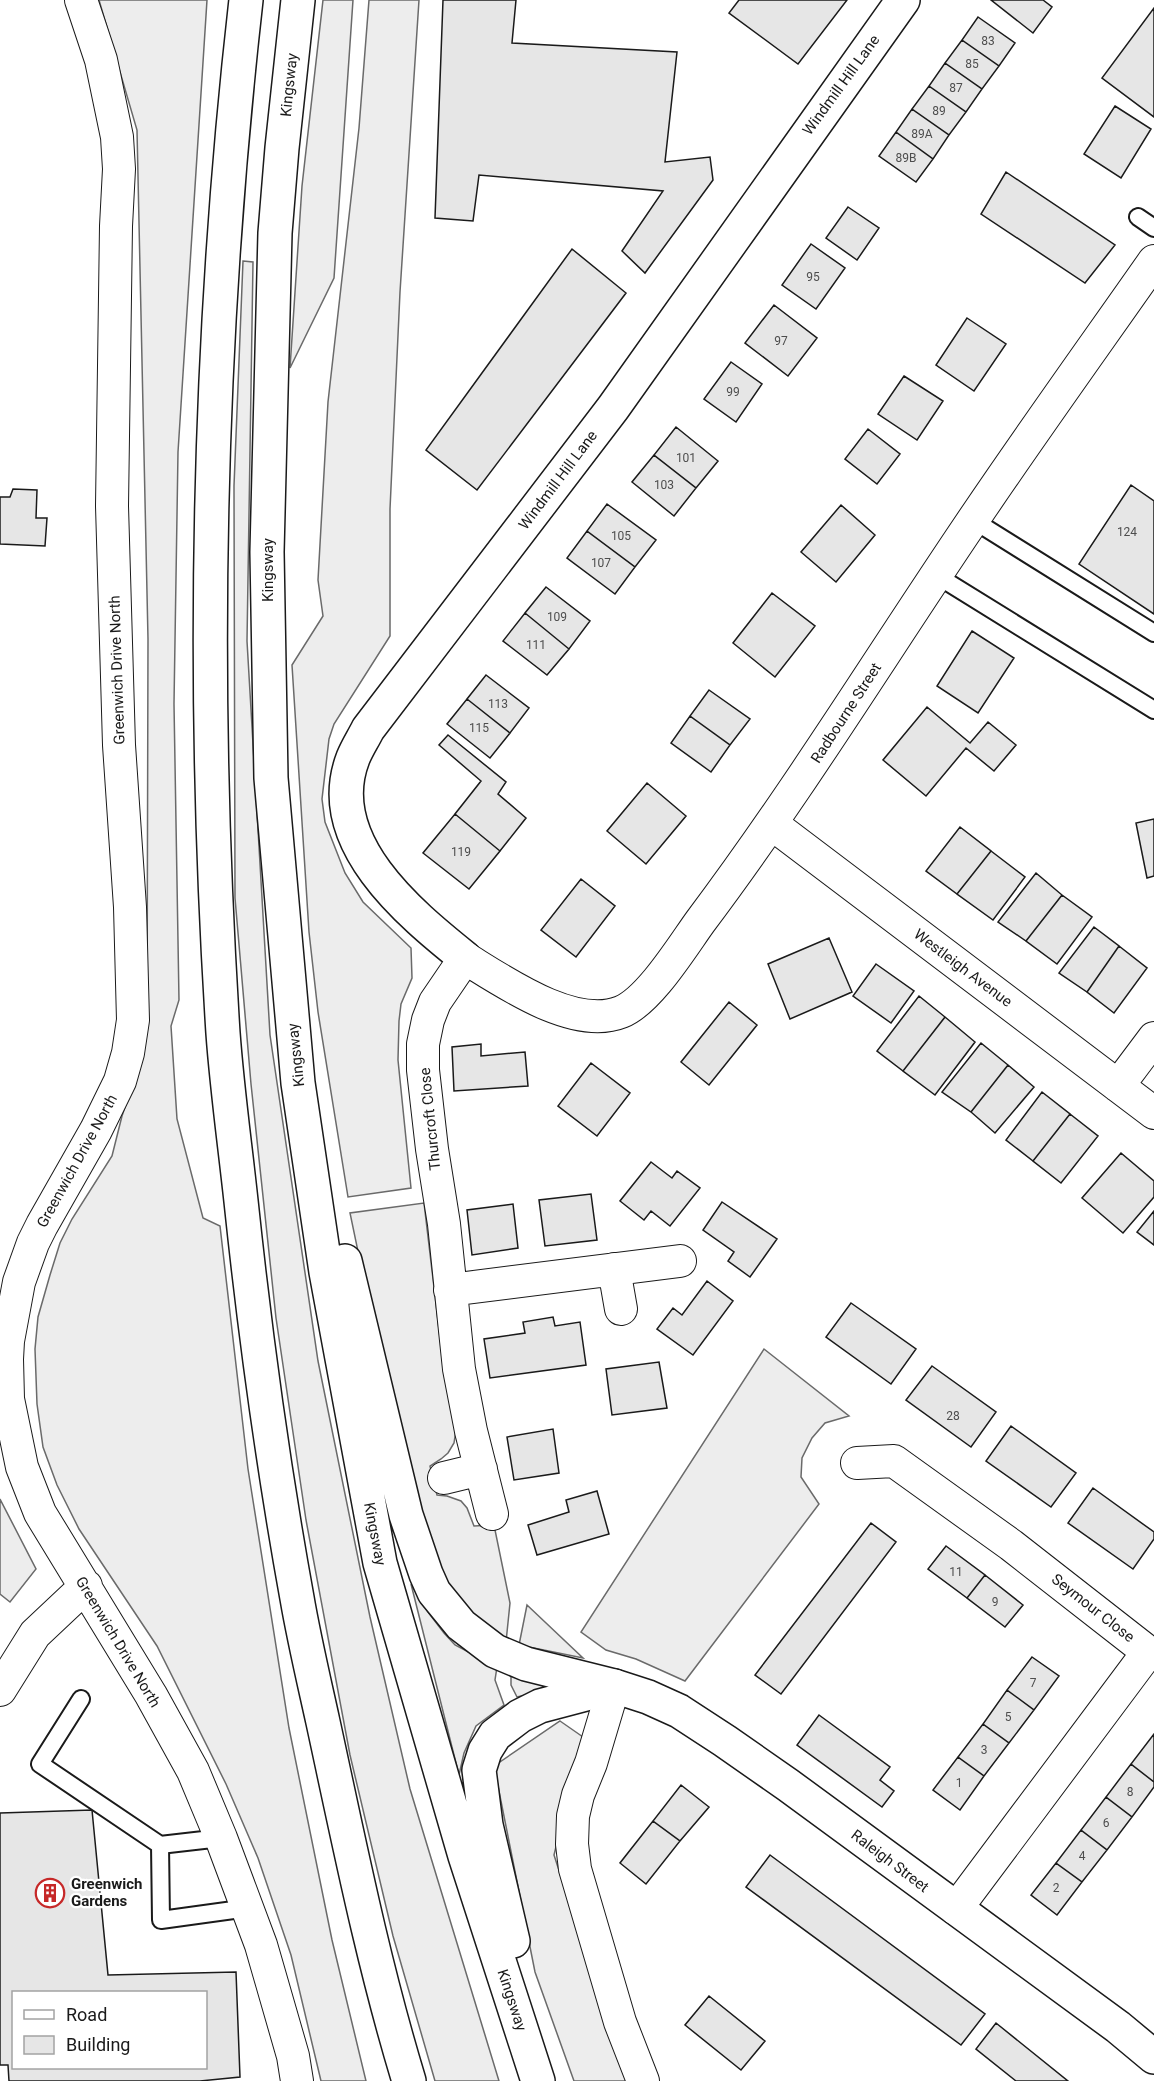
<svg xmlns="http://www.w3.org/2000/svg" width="1154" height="2081" font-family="Roboto,sans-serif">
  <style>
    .built { fill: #ededed; stroke: #6a6a6a; stroke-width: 1.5 }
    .building { fill: #e6e6e6; stroke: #1a1a1a; stroke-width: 1.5; fill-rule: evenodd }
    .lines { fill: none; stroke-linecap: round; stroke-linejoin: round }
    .service-casing { stroke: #1a1a1a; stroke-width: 20 }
    .minor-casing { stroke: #1a1a1a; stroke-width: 34 }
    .tertiary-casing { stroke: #1a1a1a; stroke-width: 36 }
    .trunk-casing { stroke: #1a1a1a; stroke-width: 36 }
    .service { stroke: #fff; stroke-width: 16 }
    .minor { stroke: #fff; stroke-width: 32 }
    .tertiary { stroke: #fff; stroke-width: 33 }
    .trunk { stroke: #fff; stroke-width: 33 }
    .labels { text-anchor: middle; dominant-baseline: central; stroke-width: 4.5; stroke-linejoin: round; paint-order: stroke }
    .number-label { font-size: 12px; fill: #4d4d4d }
    .street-label { font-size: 15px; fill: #1a1a1a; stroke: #fff }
    .poi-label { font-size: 15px; font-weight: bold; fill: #1a1a1a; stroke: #fff; text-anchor: start }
  </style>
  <rect width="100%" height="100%" fill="#fff"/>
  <!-- built -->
  <path class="built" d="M99 0H207L178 452 174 704 179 1000 171 1026 177 1119 203 1218 220 1226 248 1469 289 1728 332 1940 366 2081H321L291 1955 258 1858 226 1784 157 1646 79 1529 57 1485 43 1447 37 1404 35 1349 38 1317 50 1275 60 1243 72 1219 112 1156 122 1116 144 1051 147 1023 148 639 137 130Z
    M323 0H353L334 278 290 368 302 186Z
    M369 0H419L400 292 390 509V636L334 724 329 739 322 799 325 822 345 873 363 902 411 948 412 978 401 1004 399 1021 398 1060 411 1188 348 1197 318 1012 309 932 292 665 323 616 318 580 328 402 359 128Z
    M243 261 253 262 247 641 270 1035 318 1361 370 1617 410 1789 499 2081H435L393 1936 350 1755 306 1520 276 1318 251 1084 235 898 234 486Z
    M424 1203 440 1338 456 1430 454 1443 448 1453 441 1459 430 1466 437 1495 447 1496 461 1501 467 1508 474 1526 494 1525 510 1603 506 1642 455 1601 421 1518 370 1309 350 1213Z
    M764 1349 849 1416 825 1423 812 1438 802 1458 801 1477 819 1504 685 1681 636 1659 606 1650 581 1632Z
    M0 1499 36 1569 10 1602 0 1594Z
    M411 1584 428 1612 444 1633 455 1645 497 1667 495 1680 504 1705 476 1726 464 1753 459 1775Z
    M527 1605 583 1658 519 1645Z
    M511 1674 569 1685 517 1697 511 1685Z
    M560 1721 583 1737 554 1855 627 2081H574L535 1972 494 1766Z"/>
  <!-- building -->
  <path class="building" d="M443 0H516L512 43 677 52 665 162 710 157 713 180 645 273 622 251 663 191 479 175 473 221 435 218Z
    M739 0H847L798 64 729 13Z
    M991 0H1043L1052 7 1033 33Z
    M1154 8V117L1102 78Z
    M978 17 1015 43 999 66 962 40Z
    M962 40 999 66 982 89 945 63Z
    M945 63 982 89 966 112 929 86Z
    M929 86 966 112 949 135 912 109Z
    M1115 106 1151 129 1121 178 1084 154Z
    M912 109 949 135 933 159 896 132Z
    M896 132 933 159 916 182 879 156Z
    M1006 172 1115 245 1085 283 981 214Z
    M848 207 879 228 857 260 826 238Z
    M811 244 845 268 816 309 782 285Z
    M572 249 626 293 477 490 426 450Z
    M774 305 817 338 788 376 745 343Z
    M967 318 1006 344 974 391 936 365Z
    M731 362 762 384 736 422 704 399Z
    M904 376 943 401 917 440 878 414Z
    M676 427 718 461 696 488 654 455Z
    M868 429 900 454 877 484 845 459Z
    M654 455 696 488 674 516 632 482Z
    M1131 485 1154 501V614L1079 564Z
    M13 489 37 490 36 518H47L45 546 0 544V497H10Z
    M607 504 656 540 635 567 587 531Z
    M841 505 875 535 836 582 801 552Z
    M587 531 635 567 615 594 567 558Z
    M546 587 590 621 569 649 525 613Z
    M772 593 815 626 775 677 733 643Z
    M525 613 569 649 547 675 503 641Z
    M972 631 1014 658 978 713 937 686Z
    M486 675 529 708 510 733 467 699Z
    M709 690 750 719 730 745 690 716Z
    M467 699 510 733 490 758 447 724Z
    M927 707 970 743 988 722 1016 745 994 771 966 748 926 796 883 760Z
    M690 716 730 745 711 772 671 743Z
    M448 735 506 782 498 794 526 818 500 851 455 814 481 781 439 745Z
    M647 783 686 816 646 864 607 831Z
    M455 814 500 851 469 889 423 853Z
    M1154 819V876L1147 878 1136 823Z
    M960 827 991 851 957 894 926 871Z
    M991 851 1025 877 993 920 957 894Z
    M1036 873 1062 895 1026 941 998 922Z
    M581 879 615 906 576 957 541 930Z
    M1062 895 1092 917 1057 964 1026 941Z
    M1094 927 1119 946 1087 992 1059 973Z
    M829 938 852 992 790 1019 768 964Z
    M1119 946 1147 968 1114 1013 1087 992Z
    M876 964 914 991 891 1023 853 996Z
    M919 996 945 1017 903 1071 877 1051Z
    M729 1002 757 1025 709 1085 681 1062Z
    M945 1017 975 1042 935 1095 903 1071Z
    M981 1043 1008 1065 971 1112 942 1092Z
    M481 1044V1056L525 1052 528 1086 454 1091 452 1047Z
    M591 1063 630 1093 597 1136 558 1106Z
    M1008 1065 1034 1087 995 1133 971 1112Z
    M1042 1092 1070 1114 1033 1161 1006 1140Z
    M1070 1114 1098 1136 1061 1183 1033 1161Z
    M1121 1153 1154 1181V1197L1123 1233 1082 1198Z
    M651 1162 672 1178 677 1171 700 1188 670 1226 651 1211 644 1220 620 1201Z
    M591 1194 597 1240 545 1246 539 1200Z
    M722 1202 777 1239 750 1277 728 1261 734 1252 703 1230Z
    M513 1204 518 1248 472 1255 467 1210Z
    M1154 1211V1245L1137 1232Z
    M707 1281 733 1301 693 1355 657 1329 673 1308 682 1315Z
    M851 1303 916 1349 891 1384 826 1337Z
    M553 1317 555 1326 580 1322 586 1365 490 1378 484 1339 525 1333 523 1322Z
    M659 1362 667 1408 612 1415 606 1369Z
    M932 1366 996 1412 971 1447 906 1400Z
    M1011 1426 1076 1473 1051 1507 986 1461Z
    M553 1429 559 1473 514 1480 507 1437Z
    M1093 1488 1154 1532V1539L1133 1569 1068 1523Z
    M597 1491 609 1534 537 1555 528 1525 569 1512 566 1500Z
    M871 1523 896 1542 781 1694 755 1675Z
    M946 1546 985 1575 967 1598 928 1569Z
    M985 1575 1023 1605 1005 1627 967 1598Z
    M1032 1657 1059 1676 1034 1710 1007 1690Z
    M1007 1690 1034 1710 1009 1743 983 1724Z
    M819 1715 890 1767 880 1780 894 1791 882 1807 797 1745Z
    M983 1724 1009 1743 984 1776 958 1757Z
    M1154 1734V1782L1131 1764Z
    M958 1757 984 1776 960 1810 933 1790Z
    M1131 1764 1154 1782V1787L1132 1817 1106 1797Z
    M681 1785 709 1807 680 1841 653 1821Z
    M1106 1797 1132 1817 1107 1850 1081 1830Z
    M92 1810 108 1975 236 1972 240 2077 200 2081H9L8 2065H0V1813ZM14 1992H206V2068H14Z
    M653 1821 680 1841 646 1884 620 1863Z
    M1081 1830 1107 1850 1082 1882 1056 1863Z
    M770 1855 985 2014 961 2045 746 1887Z
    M1056 1863 1082 1882 1057 1915 1031 1895Z
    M709 1996 765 2041 741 2070 685 2025Z
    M996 2023 1068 2081H1016L976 2049Z"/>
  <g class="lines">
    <!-- service casing -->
    <g class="service-casing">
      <path id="service" d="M1138 217 1154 228
        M973 520 1154 633
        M936 575 1154 710
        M81 1699 40 1764 160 1845
        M221 1838 160 1845 161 1920 248 1908"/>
    </g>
    <!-- minor casing -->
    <g class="minor-casing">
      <path id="minor" d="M81 0 101 60 117 137 119 169 116 226 112 506 119 745 130 907 133 1020 128 1053 120 1081 96 1130 42 1225 33 1243 19 1282 8 1341 7 1359 8 1399 22 1467 40 1513 151 1695 193 1771 221 1838 261 1945 293 2056 297 2081
        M772 824 1154 1113
        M1118 1086 1154 1038
        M614 1269 621 1309
        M450 1290 680 1261
        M857 1463 894 1461 1011 1545 1148 1652 956 1909
        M444 1478 481 1469
        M492 1514 471 1431 459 1369 444 1224 432 1149 423 1070V1044L428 1020 435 1002 465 958C504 982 574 1031 621 1012 649 1001 682 947 700 922 797 793 881 656 971 523 1031 434 1093 348 1154 261
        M614 1686 591 1763 578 1795 573 1816 572 1844 575 1869 620 2022 643 2081
        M0 1690 35 1634 86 1586"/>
    </g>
    <!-- tertiary casing -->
    <g class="tertiary-casing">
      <path id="tertiary" d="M465 958C409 913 321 841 353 758 357 748 363 739 368 729L613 408 903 0
        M614 1686 648 1697 679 1711 725 1741 788 1785 1118 2027 1154 2057"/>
    </g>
    <!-- trunk casing -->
    <g class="trunk-casing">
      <path id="trunk" d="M246 0C207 343 201 689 223 1033 227 1089 235 1145 241 1201 255 1334 273 1466 297 1598 304 1639 314 1681 323 1722 349 1842 373 1963 409 2081
        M298 0 282 148 275 233 267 552 271 778 298 1083 326 1272 380 1563 465 1856 538 2081
        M345 1261 406 1515 426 1574 434 1592 461 1625 495 1651 526 1664 614 1686
        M513 1941 486 1825 479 1770 485 1751 495 1735 520 1716 540 1706 612 1687"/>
    </g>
    <!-- service -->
    <use href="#service" class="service"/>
    <!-- minor -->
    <use href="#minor" class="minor"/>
    <!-- tertiary -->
    <use href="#tertiary" class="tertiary"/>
    <!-- trunk -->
    <use href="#trunk" class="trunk"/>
  </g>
  <!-- icons -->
  <defs>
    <g id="building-ring" transform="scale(1.5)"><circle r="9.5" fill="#fff" stroke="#c62828" stroke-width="1.5"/><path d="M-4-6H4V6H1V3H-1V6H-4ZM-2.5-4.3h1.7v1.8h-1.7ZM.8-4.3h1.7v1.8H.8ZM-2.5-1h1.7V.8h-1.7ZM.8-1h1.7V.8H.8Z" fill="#c62828"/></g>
  </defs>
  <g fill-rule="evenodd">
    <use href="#building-ring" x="50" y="1893"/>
  </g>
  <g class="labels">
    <!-- number labels -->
    <g class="number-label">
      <text x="988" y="41">83</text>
      <text x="972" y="64">85</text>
      <text x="956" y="88">87</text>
      <text x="939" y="111">89</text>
      <text x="922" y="134">89A</text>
      <text x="906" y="158">89B</text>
      <text x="813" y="277">95</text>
      <text x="781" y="341">97</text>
      <text x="733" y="392">99</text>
      <text x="686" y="458">101</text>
      <text x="664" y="485">103</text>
      <text x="1127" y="532">124</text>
      <text x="621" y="536">105</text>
      <text x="601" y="563">107</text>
      <text x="557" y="617">109</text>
      <text x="536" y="645">111</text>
      <text x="498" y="704">113</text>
      <text x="479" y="728">115</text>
      <text x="461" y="852">119</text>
      <text x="953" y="1416">28</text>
      <text x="956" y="1572">11</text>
      <text x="995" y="1602">9</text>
      <text x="1033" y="1683">7</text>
      <text x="1008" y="1717">5</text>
      <text x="984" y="1750">3</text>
      <text x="959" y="1783">1</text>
      <text x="1130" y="1792">8</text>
      <text x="1106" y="1823">6</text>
      <text x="1082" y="1856">4</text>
      <text x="1056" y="1888">2</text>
    </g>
    <!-- street labels -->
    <g class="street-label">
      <text transform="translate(289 85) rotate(-84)">Kingsway</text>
      <text transform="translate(841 85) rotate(-54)">Windmill Hill Lane</text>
      <text transform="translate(558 480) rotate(-53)">Windmill Hill Lane</text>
      <text transform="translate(268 570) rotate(-90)">Kingsway</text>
      <text transform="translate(117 670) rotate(-92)">Greenwich Drive North</text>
      <text transform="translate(846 713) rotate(-57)">Radbourne Street</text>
      <text transform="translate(963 968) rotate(37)">Westleigh Avenue</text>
      <text transform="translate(296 1055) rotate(-96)">Kingsway</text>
      <text transform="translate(430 1119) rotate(-96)">Thurcroft Close</text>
      <text transform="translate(77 1161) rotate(-61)">Greenwich Drive North</text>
      <text transform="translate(375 1534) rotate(79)">Kingsway</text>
      <text transform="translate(1093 1608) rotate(38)">Seymour Close</text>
      <text transform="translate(118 1642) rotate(59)">Greenwich Drive North</text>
      <text transform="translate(890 1861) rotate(37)">Raleigh Street</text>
      <text transform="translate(512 2000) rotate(72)">Kingsway</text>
    </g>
    <!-- poi labels -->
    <g class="poi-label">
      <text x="71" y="1884">Greenwich<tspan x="71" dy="17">Gardens</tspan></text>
    </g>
  </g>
  <!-- legend -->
  <rect x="12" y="1991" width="195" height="78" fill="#ffffff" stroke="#a3a3a3" stroke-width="1.5"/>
  <rect x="24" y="2010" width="30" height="9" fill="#ffffff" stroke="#a3a3a3" stroke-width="1.5"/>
  <text x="66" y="2021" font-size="18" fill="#1a1a1a">Road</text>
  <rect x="24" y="2036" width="30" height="18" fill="#e6e6e6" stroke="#a3a3a3" stroke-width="1.5"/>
  <text x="66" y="2051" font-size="18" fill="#1a1a1a">Building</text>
</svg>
